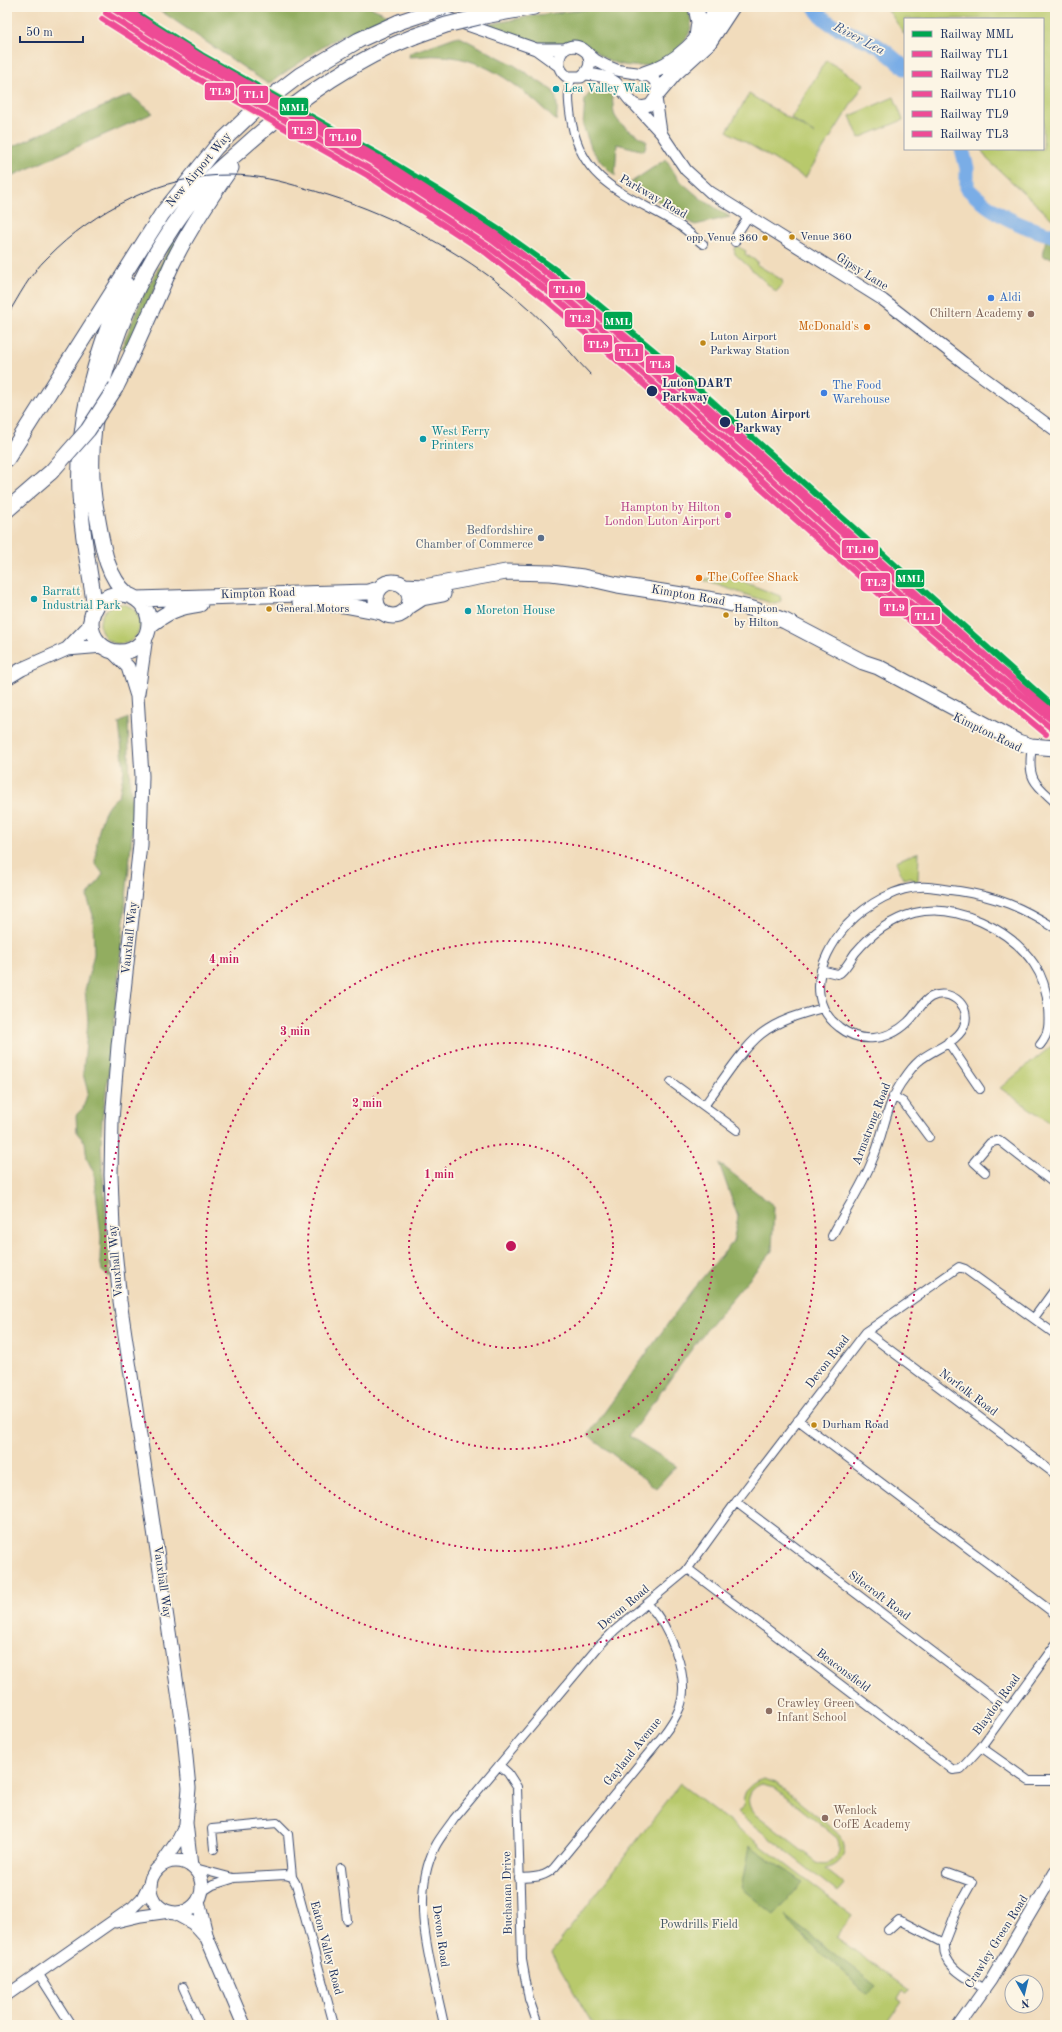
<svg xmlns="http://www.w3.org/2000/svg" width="1062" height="2032" font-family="'Old Standard TT',serif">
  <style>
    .green { fill: #b8c96c; stroke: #6a7c65; fill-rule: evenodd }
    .forest { fill: #92ad60; stroke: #566e5f }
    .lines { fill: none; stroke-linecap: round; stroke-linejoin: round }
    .river { stroke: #7aade6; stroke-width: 15 }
    .street-casing { stroke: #3b496c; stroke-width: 10 }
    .secondary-casing { stroke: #3b496c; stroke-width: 13 }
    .primary-casing { stroke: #3b496c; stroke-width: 15 }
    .highway-casing { stroke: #3b496c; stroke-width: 17 }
    .street { stroke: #fff; stroke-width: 8 }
    .secondary { stroke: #fff; stroke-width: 11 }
    .primary { stroke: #fff; stroke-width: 13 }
    .highway { stroke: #fff; stroke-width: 15 }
    .tram { stroke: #1b2f5e; stroke-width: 1 }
    .highway-bridge-casing { stroke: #3b496c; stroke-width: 17; stroke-linecap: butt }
    .highway-bridge { stroke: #fff; stroke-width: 15 }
    .rail-1-casing { stroke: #fcf5e5; stroke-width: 9 }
    .rail-2-casing { stroke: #fcf5e5; stroke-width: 9 }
    .rail-3-casing { stroke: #fcf5e5; stroke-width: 9 }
    .rail-4-casing { stroke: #fcf5e5; stroke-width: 9 }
    .rail-5-casing { stroke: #fcf5e5; stroke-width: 9 }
    .rail-6-casing { stroke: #fcf5e5; stroke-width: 9 }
    .rail-1 { stroke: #00a651; stroke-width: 6 }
    .rail-2 { stroke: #ee4b95; stroke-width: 6 }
    .rail-3 { stroke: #ee4b95; stroke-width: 6 }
    .rail-4 { stroke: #ee4b95; stroke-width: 6 }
    .rail-5 { stroke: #ee4b95; stroke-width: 6 }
    .rail-6 { stroke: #ee4b95; stroke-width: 6 }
    .ring { fill: none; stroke: #c2185b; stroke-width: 2; stroke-dasharray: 2 4 }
    .culture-dot { fill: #0f9aa8; stroke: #fcf5e5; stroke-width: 1.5 }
    .bus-dot { fill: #c08818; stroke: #fcf5e5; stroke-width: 1.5 }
    .shop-dot { fill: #3f7fe0; stroke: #fcf5e5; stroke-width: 1.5 }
    .education-dot { fill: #8d6e63; stroke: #fcf5e5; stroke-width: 1.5 }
    .food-dot { fill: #e8710a; stroke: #fcf5e5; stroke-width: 1.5 }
    .stop-dot { fill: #1b2f5e; stroke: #fcf5e5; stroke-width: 1.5 }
    .hotel-dot { fill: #d1479c; stroke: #fcf5e5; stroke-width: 1.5 }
    .service-dot { fill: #5c6f8a; stroke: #fcf5e5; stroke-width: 1.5 }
    .labels { text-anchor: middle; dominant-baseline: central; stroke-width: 3.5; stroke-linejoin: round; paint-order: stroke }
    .bus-label { font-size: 11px; fill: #1b2f5e; stroke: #fcf5e5; text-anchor: start }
    .culture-label { font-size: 12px; fill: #0d838f; stroke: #fcf5e5; text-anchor: start }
    .street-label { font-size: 12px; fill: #1b2f5e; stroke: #fcf5e5 }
    .shop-label { font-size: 12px; fill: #366cbe; stroke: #fcf5e5; text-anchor: start }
    .education-label { font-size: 12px; fill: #785e54; stroke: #fcf5e5; text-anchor: start }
    .food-label { font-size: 12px; fill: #c56008; stroke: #fcf5e5; text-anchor: end }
    .stop-label { font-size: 12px; font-weight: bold; fill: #1b2f5e; stroke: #fcf5e5; text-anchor: start }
    .hotel-label { font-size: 12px; fill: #b23c85; stroke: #fcf5e5; text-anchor: end }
    .service-label { font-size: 12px; fill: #4e5e75; stroke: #fcf5e5; text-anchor: end }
    .park-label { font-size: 12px; fill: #425662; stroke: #fcf5e5 }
    .water-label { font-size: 13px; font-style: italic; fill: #385587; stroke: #fcf5e5 }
    .centre { fill: #c2185b; stroke: #fcf5e5; stroke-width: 2 }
    .ring-label { font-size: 12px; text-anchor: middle; font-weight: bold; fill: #c2185b; stroke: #fcf5e5; stroke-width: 3.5; stroke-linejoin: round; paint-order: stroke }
    .line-badge { stroke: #fcf5e5; stroke-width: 1.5 }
    .badge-label { font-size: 11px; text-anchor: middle; font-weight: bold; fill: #fff }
  </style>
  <rect width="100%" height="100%" fill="#fcf5e5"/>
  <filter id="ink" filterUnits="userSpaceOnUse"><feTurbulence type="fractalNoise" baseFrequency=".025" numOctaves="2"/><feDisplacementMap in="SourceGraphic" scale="8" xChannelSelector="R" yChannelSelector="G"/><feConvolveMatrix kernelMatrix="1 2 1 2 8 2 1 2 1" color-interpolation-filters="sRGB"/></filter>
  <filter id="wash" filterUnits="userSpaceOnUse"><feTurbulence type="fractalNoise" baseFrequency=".012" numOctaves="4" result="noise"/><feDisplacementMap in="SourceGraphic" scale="16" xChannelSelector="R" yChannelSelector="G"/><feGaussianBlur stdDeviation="0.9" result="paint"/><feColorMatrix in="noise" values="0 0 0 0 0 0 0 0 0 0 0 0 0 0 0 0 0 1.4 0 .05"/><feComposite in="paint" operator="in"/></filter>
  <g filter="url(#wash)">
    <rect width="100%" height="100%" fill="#f1dcbc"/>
    <!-- green -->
    <path class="green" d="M886 7H1055V219L1051 218 987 159 981 149H1043V19H905V35Z
      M826 60 864 84 805 178 727 131 749 94 815 134 791 118Z
      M894 97 903 120 859 138 850 116Z
      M737 246 746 251 745 254 758 262 756 264 782 280 783 284 776 292 735 254 734 249Z
      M733 578 780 596 781 600 779 603 774 604 705 581 704 579Z
      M100 624a20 20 0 1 1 40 0a20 20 0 1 1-40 0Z
      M919 852 918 881H914L911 877 903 879 896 861Z
      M1055 1043V1126L1000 1088Z
      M764 1779 776 1783 841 1836C849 1852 842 1865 825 1869L844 1884 837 1892 738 1813 744 1806C741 1792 751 1782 764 1779ZM762 1784 774 1787 837 1838C844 1853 833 1869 816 1862L752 1811C745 1800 749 1788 762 1784Z
      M680 1784 852 1915 836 1937 910 1991 907 1994 903 1991 898 1999 902 2002 886 2025H593L551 1953Z"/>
    <!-- forest -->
    <path class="forest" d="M155 7H370L388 15 330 42 268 84Z
      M607 7H685C692 14 693 27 688 35 671 65 636 74 606 59 598 55 591 44 581 42 569 39 554 46 542 43 523 39 505 31 486 25L537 15Z
      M458 36 514 65 553 91C558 100 558 111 556 121 525 90 486 57 440 56 430 55 420 57 409 57L410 53Z
      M593 89 607 90C616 100 611 106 615 116 621 128 638 134 647 142L644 151 617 144 615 176 601 162 592 150 583 126 585 99Z
      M130 95 153 113 7 178V149Z
      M666 159 678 179 700 198 730 217 695 225 630 183Z
      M1046 238 1055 240V258L1043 257Z
      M174 240 177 242 126 349 122 347 143 296Z
      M128 718 130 786 133 810 132 835 111 1056 102 1120 101 1147 110 1277 102 1271 100 1259 101 1237 94 1173 87 1159 85 1142 77 1133 76 1115 83 1108 88 1092 83 1074 88 1021 85 990 94 954 93 915 87 897 103 874 95 863C97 841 98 809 119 796L124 770 119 723Z
      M719 1163 774 1206 772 1251 699 1339 629 1436 676 1466 656 1488 588 1435 692 1290 733 1242 738 1217Z
      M750 1846 803 1882 774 1915 742 1889Z
      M785 1916 876 1986 867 1994 792 1926Z"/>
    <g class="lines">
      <!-- river -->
      <path class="river" d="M815 7C827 31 860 33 881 48 889 54 897 61 905 68
        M962 149 967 168V188C994 215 1019 226 1055 236"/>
    </g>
  </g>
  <g filter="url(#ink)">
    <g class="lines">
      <!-- street casing -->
      <g class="street-casing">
        <path id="street" d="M571 78C567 93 569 108 572 124 584 187 633 196 679 225 688 231 695 238 703 244
          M735 242 737 234 748 217
          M1031 754C1028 781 1037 785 1055 802
          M821 970 837 974 840 973C847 967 850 960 855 953 871 934 889 920 914 913 956 902 1011 930 1034 964 1043 977 1047 992 1048 1007 1049 1022 1050 1033 1040 1045
          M948 1042 980 1089
          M671 1082 737 1130
          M893 1096 903 1102 929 1137
          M704 1106C719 1086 742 1049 761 1034 779 1020 801 1014 823 1008
          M985 1172 974 1162 990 1143 999 1140 1055 1184
          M832 1236C845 1211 862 1187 872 1161 884 1135 886 1102 904 1079 908 1073 913 1066 919 1061 932 1049 961 1042 965 1023 970 1004 949 988 931 997 921 1002 917 1014 908 1022 888 1041 860 1044 839 1027 826 1017 819 1003 819 987 819 965 832 942 847 925 867 904 898 885 928 887 938 888 949 890 959 891 998 897 1021 907 1055 928
          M1034 1318 1055 1289
          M866 1332 1055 1474
          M798 1420 1055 1614
          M736 1502 1008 1709
          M688 1569 953 1770 961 1769 981 1747
          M1055 1645 981 1747 1029 1781H1052L1055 1777
          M499 1765 508 1773 517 1787 522 1960 529 1999 538 2025
          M214 1849 212 1829 277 1823 288 1834 292 1877 296 1884 334 2025
          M195 1868 233 1878 285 1875 292 1877
          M341 1868 347 1920
          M519 1878C532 1877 544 1878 554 1868L661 1738C668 1729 676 1718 680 1707 691 1676 669 1626 648 1604
          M202 1892 213 1885 232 1879
          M888 1930 899 1920 944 1943C942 1967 967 1978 985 1989
          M944 1943 958 1907 972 1882 947 1873
          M38 1973 71 2025
          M183 1987 200 2025
          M444 2025C433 1970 408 1901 435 1847 440 1837 448 1828 454 1819L599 1646 615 1630 686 1571 736 1502 866 1332 959 1267 965 1269 1055 1334"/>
      </g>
      <!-- secondary casing -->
      <g class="secondary-casing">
        <path id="secondary" d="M416 7 536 49 558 65
          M536 49H565
          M585 74C595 75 606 76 615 82 627 92 630 112 650 105L657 95C658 89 658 83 652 78 645 72 624 73 614 69 608 67 602 64 597 61 589 56 584 46 574 46 556 47 554 69 568 77H581C589 71 592 64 588 54
          M656 98 661 132
          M636 106 661 133 686 170 710 192 883 300 964 363 1055 430
          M116 1922 141 1916 170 1912
          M7 1995 133 1907 142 1898 150 1882
          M959 2025 991 1980 1055 1872"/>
      </g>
      <!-- primary casing -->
      <g class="primary-casing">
        <path id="primary" d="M67 649 88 627 91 619
          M112 651 128 667 137 696 142 776 140 844 118 1046 112 1120 111 1175 113 1229 120 1301 183 1726 189 1788 186 1823 191 1866
          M7 678 22 669 67 649 103 646
          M138 693 146 636
          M150 1887a26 26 0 1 1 52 0a26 26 0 1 1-52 0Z
          M162 1864 179 1839 186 1825
          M198 1901 207 1938 244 2025
          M175 1913 193 1923 205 1936"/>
      </g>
      <!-- highway casing -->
      <g class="highway-casing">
        <path id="highway" d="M696 7 699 22 697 37
          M479 17 534 7
          M644 74C674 66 707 36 716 7
          M658 93 674 74 709 42 732 7
          M116 387C137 346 154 304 173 262 189 229 210 198 231 168
          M7 459 162 214 216 147 258 107 300 75 359 40 399 22
          M7 510 51 472
          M376 599a17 17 0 1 1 34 0a17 17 0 1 1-34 0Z
          M404 586 424 587 506 572 551 573 583 577 618 585 720 601 753 609 785 621 863 662 878 667 1018 742 1031 746 1055 748
          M127 594C104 574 102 539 96 510 74 400 140 253 215 173 224 164 234 156 244 147 293 103 353 60 415 36
          M91 623a29 29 0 1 1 58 0a29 29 0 1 1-58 0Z
          M137 599 368 592 379 589
          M300 602 344 605 381 612
          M408 607 422 598 443 594
          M95 609C91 576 83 543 81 510 74 429 93 357 126 284
          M149 626C167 612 177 607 200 604"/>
      </g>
      <!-- street -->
      <use href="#street" class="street"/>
      <!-- secondary -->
      <use href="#secondary" class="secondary"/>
      <!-- primary -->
      <use href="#primary" class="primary"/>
      <!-- highway -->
      <use href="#highway" class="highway"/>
      <!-- tram -->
      <path class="tram" d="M7 316C19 296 30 274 47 258 94 210 163 174 231 175 256 175 281 181 304 188 371 206 436 237 493 279 511 293 530 309 546 325 562 341 575 359 591 375"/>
      <!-- highway-bridge casing -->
      <g class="highway-bridge-casing">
        <path id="highway-bridge" d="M399 22 444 7
          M415 36 446 25 479 17
          M51 472 88 430 116 387"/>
      </g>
      <!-- highway-bridge -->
      <use href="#highway-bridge" class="highway-bridge"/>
      <!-- rail-1 casing -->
      <g class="rail-1-casing">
        <path id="rail-1" d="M127 7 202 55 378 154 438 190 501 231 564 276 675 368 1055 708"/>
      </g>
      <!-- rail-2 casing -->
      <g class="rail-2-casing">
        <path id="rail-2" d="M110 7 198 63 374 163 493 241 554 288 611 336 904 598 1055 723"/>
      </g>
      <!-- rail-3 casing -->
      <g class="rail-3-casing">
        <path id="rail-3" d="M106 13 195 69 370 169 489 247 550 293 606 341 899 603 1051 728"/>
      </g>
      <!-- rail-4 casing -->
      <g class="rail-4-casing">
        <path id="rail-4" d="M123 7 202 57 377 157 497 235 558 282 616 331 909 593 1055 714"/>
      </g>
      <!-- rail-5 casing -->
      <g class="rail-5-casing">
        <path id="rail-5" d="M102 19 191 75 367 175 485 252 545 299 602 347 895 608 1046 734"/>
      </g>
      <!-- rail-6 casing -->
      <g class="rail-6-casing">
        <path id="rail-6" d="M123 13 199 61 374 160 434 196 497 237 560 282 670 373 1050 713"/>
      </g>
      <!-- rail-1 -->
      <use href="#rail-1" class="rail-1"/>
      <!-- rail-2 -->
      <use href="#rail-2" class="rail-2"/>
      <!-- rail-3 -->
      <use href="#rail-3" class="rail-3"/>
      <!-- rail-4 -->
      <use href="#rail-4" class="rail-4"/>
      <!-- rail-5 -->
      <use href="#rail-5" class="rail-5"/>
      <!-- rail-6 -->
      <use href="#rail-6" class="rail-6"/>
    </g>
  </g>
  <!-- distance rings -->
  <g class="ring">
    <circle cx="511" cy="1246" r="102"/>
    <circle cx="511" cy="1246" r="203"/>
    <circle cx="511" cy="1246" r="305"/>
    <circle cx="511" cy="1246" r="406"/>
  </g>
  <!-- markers -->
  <g class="culture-dot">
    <circle cx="556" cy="89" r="4"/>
    <circle cx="423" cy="439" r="4"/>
    <circle cx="34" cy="599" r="4"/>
    <circle cx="468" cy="611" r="4"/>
  </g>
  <g class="bus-dot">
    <circle cx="792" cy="237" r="3.5"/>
    <circle cx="765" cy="238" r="3.5"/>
    <circle cx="703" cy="343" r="3.5"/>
    <circle cx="269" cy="609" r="3.5"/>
    <circle cx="726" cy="615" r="3.5"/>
    <circle cx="814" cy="1425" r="3.5"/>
  </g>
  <g class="shop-dot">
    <circle cx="991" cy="298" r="4"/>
    <circle cx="824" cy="393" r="4"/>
  </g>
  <g class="education-dot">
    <circle cx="1031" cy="314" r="4"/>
    <circle cx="769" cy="1711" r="4"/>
    <circle cx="825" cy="1818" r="4"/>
  </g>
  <g class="food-dot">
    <circle cx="867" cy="327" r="4"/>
    <circle cx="699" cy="578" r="4"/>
  </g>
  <g class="stop-dot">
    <circle cx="652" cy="391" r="6"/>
    <circle cx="725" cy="422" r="6"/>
  </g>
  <circle class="hotel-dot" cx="728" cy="515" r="4"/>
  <circle class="service-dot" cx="541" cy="538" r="4"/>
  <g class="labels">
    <!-- bus labels -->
    <g class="bus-label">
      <text x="800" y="237">Venue 360</text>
      <text x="758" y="238" text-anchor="end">opp Venue 360</text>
      <text x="710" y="337">Luton Airport<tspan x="710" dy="14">Parkway Station</tspan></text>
      <text x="276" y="609">General Motors</text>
      <text x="734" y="609">Hampton<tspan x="734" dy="14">by Hilton</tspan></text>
      <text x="822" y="1425">Durham Road</text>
    </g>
    <!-- culture labels -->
    <g class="culture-label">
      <text x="564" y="89">Lea Valley Walk</text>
      <text x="431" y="432">West Ferry<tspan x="431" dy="14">Printers</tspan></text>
      <text x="42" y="592">Barratt<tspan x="42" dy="14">Industrial Park</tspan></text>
      <text x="476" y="611">Moreton House</text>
    </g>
    <!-- street labels -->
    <g class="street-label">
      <text transform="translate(199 170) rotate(-50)">New Airport Way</text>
      <text transform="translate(653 197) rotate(30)">Parkway Road</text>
      <text transform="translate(862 272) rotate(32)">Gipsy Lane</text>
      <text transform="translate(258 594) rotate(-2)">Kimpton Road</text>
      <text transform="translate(688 596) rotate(10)">Kimpton Road</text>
      <text transform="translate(987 733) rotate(26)">Kimpton Road</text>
      <text transform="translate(130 938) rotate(-84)">Vauxhall Way</text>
      <text transform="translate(872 1124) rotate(-69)">Armstrong Road</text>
      <text transform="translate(116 1261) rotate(-95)">Vauxhall Way</text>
      <text transform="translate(828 1362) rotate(-52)">Devon Road</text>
      <text transform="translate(968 1393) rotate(37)">Norfolk Road</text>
      <text transform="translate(162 1582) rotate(82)">Vauxhall Way</text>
      <text transform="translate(879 1596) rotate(37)">Silecroft Road</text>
      <text transform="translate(624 1608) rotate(-40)">Devon Road</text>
      <text transform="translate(843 1671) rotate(37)">Beaconsfield</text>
      <text transform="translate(997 1705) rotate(-54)">Blaydon Road</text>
      <text transform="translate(633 1752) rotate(-51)">Gayland Avenue</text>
      <text transform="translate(508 1893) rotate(-91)">Buchanan Drive</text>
      <text transform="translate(440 1936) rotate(82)">Devon Road</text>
      <text transform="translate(997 1942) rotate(-58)">Crawley Green Road</text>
      <text transform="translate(326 1948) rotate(75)">Eaton Valley Road</text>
    </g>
    <!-- shop labels -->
    <g class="shop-label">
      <text x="999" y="298">Aldi</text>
      <text x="832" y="386">The Food<tspan x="832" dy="14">Warehouse</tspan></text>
    </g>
    <!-- education labels -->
    <g class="education-label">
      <text x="1023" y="314" text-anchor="end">Chiltern Academy</text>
      <text x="777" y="1704">Crawley Green<tspan x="777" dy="14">Infant School</tspan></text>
      <text x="833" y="1811">Wenlock<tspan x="833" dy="14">CofE Academy</tspan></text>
    </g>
    <!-- food labels -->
    <g class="food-label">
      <text x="859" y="327">McDonald's</text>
      <text x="707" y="578" text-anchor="start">The Coffee Shack</text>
    </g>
    <!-- stop labels -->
    <g class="stop-label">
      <text x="662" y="384">Luton DART<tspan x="662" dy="14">Parkway</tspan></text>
      <text x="735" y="415">Luton Airport<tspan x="735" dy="14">Parkway</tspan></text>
    </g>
    <!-- hotel labels -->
    <g class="hotel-label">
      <text x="720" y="508">Hampton by Hilton<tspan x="720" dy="14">London Luton Airport</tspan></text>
    </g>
    <!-- service labels -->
    <g class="service-label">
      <text x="533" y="531">Bedfordshire<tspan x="533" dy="14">Chamber of Commerce</tspan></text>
    </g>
    <!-- park labels -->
    <g class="park-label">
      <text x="699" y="1925">Powdrills Field</text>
    </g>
    <!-- water labels -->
    <g class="water-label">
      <text transform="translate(859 39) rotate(28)">River Lea</text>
    </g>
  </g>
  <circle cx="511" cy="1246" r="6" class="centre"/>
  <g class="ring-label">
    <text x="224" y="963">4 min</text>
    <text x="295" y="1035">3 min</text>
    <text x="367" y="1107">2 min</text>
    <text x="439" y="1178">1 min</text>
  </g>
  <g class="line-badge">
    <rect x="204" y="82" width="31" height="19" rx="4" fill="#ee4b95"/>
    <rect x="238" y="85" width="31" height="19" rx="4" fill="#ee4b95"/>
    <rect x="279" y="97" width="30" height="19" rx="4" fill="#00a651"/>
    <rect x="287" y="120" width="30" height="20" rx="4" fill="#ee4b95"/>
    <rect x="324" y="128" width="38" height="19" rx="4" fill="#ee4b95"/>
    <rect x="548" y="280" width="38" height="19" rx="4" fill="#ee4b95"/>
    <rect x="564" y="309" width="31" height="19" rx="4" fill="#ee4b95"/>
    <rect x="603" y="311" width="30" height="19" rx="4" fill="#00a651"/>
    <rect x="583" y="334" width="30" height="19" rx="4" fill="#ee4b95"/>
    <rect x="614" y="343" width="30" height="19" rx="4" fill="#ee4b95"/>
    <rect x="645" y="355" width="30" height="19" rx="4" fill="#ee4b95"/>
    <rect x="841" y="539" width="38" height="20" rx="4" fill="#ee4b95"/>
    <rect x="895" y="569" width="30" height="19" rx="4" fill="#00a651"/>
    <rect x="860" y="572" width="31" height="20" rx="4" fill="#ee4b95"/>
    <rect x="879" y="597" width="30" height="20" rx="4" fill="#ee4b95"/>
    <rect x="910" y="606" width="31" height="19" rx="4" fill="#ee4b95"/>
  </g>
  <g class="badge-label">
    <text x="220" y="95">TL9</text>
    <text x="254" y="98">TL1</text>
    <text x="294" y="111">MML</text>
    <text x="302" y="134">TL2</text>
    <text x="343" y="141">TL10</text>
    <text x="567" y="293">TL10</text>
    <text x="580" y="322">TL2</text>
    <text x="618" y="325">MML</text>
    <text x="598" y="348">TL9</text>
    <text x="629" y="356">TL1</text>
    <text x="660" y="368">TL3</text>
    <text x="860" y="553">TL10</text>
    <text x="910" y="582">MML</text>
    <text x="876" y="586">TL2</text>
    <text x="894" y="611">TL9</text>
    <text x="925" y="620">TL1</text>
  </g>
  <!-- margin -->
  <rect width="1062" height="2032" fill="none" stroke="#fcf5e5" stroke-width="24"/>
  <!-- legend -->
  <rect x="904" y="18" width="140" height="132" fill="#fcf5e5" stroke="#a2a6af"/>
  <rect x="912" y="31" width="20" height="6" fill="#00a651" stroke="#a2a6af"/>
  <text x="940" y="38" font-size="12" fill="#1b2f5e">Railway MML</text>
  <rect x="912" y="51" width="20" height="6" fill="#ee4b95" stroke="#a2a6af"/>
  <text x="940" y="58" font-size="12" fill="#1b2f5e">Railway TL1</text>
  <rect x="912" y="71" width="20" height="6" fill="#ee4b95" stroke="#a2a6af"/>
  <text x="940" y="78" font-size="12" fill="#1b2f5e">Railway TL2</text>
  <rect x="912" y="91" width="20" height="6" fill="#ee4b95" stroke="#a2a6af"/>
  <text x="940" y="98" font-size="12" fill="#1b2f5e">Railway TL10</text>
  <rect x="912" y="111" width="20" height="6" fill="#ee4b95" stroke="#a2a6af"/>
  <text x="940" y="118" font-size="12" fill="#1b2f5e">Railway TL9</text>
  <rect x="912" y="131" width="20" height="6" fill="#ee4b95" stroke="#a2a6af"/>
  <text x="940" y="138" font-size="12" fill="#1b2f5e">Railway TL3</text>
  <!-- north arrow -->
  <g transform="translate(1024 1994) rotate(172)"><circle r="19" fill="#fcf5e5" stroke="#a2a6af"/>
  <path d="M0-3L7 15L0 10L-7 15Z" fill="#1f6fb2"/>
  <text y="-6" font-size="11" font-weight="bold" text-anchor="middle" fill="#1b2f5e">N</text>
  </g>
  <!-- scale -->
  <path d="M20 36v6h63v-6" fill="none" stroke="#1b2f5e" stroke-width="2"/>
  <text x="26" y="36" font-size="12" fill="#1b2f5e" stroke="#fcf5e5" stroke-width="3" paint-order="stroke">50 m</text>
</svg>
